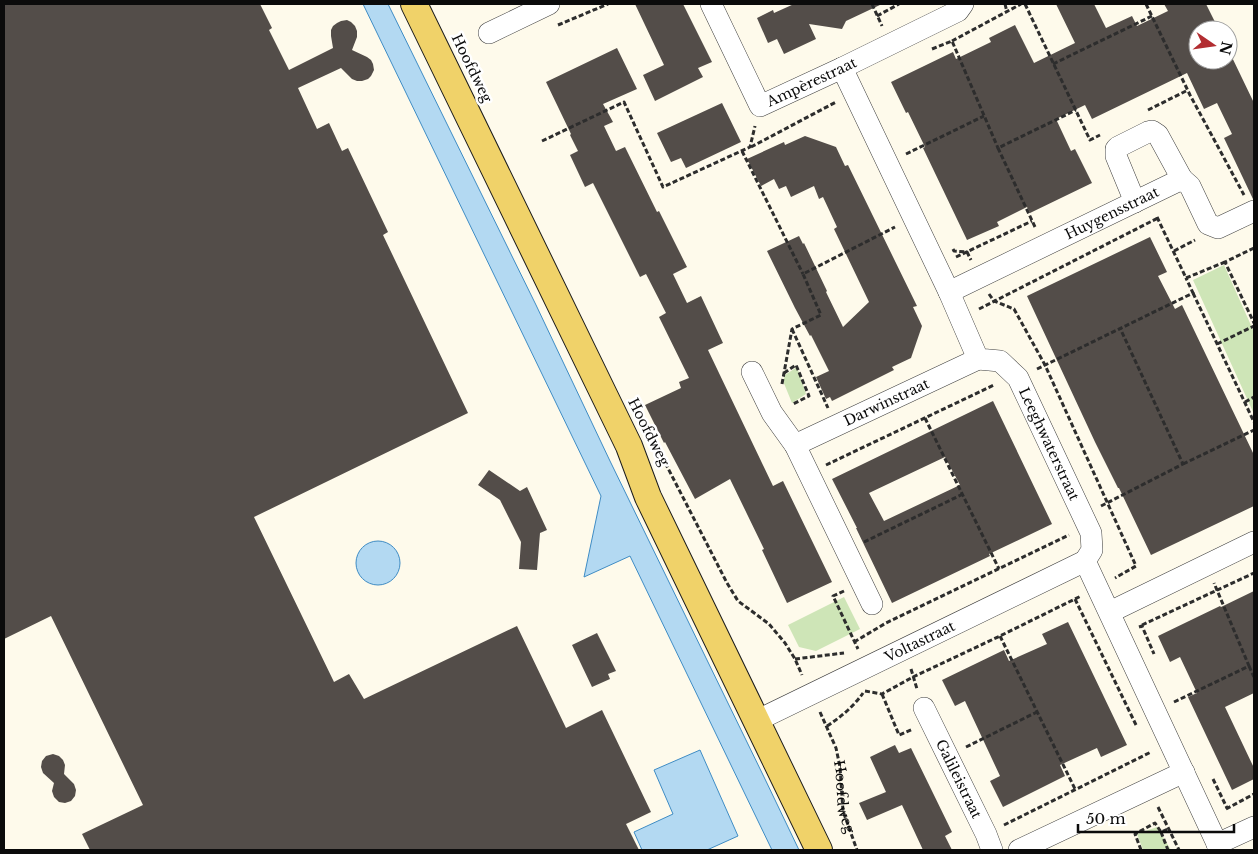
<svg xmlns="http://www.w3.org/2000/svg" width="1258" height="854" font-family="'Libre Baskerville',serif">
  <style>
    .green { fill: #cee5b7 }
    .water { fill: #b3d9f2; stroke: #3f8cc4 }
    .building { fill: #534d49; fill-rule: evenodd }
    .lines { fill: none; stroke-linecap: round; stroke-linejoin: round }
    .minor-casing { stroke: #3e3e3e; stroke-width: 22 }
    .major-casing { stroke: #1c1c1c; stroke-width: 28 }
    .path { stroke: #2d2d2d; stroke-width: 3; stroke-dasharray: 5 2.5; stroke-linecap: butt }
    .minor { stroke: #fff; stroke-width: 21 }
    .major { stroke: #f0d269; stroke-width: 26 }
    .labels { text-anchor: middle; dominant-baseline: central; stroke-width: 5; stroke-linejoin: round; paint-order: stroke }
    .street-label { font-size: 14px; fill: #0b0b0b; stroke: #fff }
  </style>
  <rect width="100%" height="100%" fill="#fefaeb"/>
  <!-- green -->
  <path class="green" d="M1224 265 1254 332V414L1193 280Z
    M797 367 806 394 792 403 783 381 785 375Z
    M844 597 860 629 816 651 799 647 788 625Z
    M1157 827 1171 850H1143L1137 834Z"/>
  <!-- water -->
  <path class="water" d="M363 4H388L536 305 610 461 764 777 799 850H772L630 556 584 577 601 496Z
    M356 563a22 22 0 1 1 44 0a22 22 0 1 1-44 0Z
    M700 750 738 836 707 850H642L634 832 673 814 654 770Z"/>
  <!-- building -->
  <path class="building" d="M4 4H260L272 28 269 30 289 70 333 48 331 36V30L333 26 337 23 341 21 347 20 351 22 355 26 357 31V37L352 50 367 57 371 60 373 64 374 70 371 76 368 79 362 81H357L352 79 341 68 298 88 317 129 329 123 342 151 348 148 388 232 383 235 468 413 254 517 334 682 349 674 364 699 517 626 566 728 602 710 651 812 626 824 639 850H90L82 834 143 805 51 616 4 639Z
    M635 4H683L712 62 698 68 703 77 655 101 643 75 664 65Z
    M794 4H882L846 21 842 29 809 24 816 39 784 54 777 39 768 43 757 18 773 10 774 13Z
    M1056 4H1094L1106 28 1132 16 1137 26 1168 11 1164 4H1206L1219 30H1198V60H1228V49L1254 103V199H1253L1224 138 1232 134 1217 103 1204 109 1187 73 1092 119 1085 105 1056 119 1071 151 1075 149 1092 183 1030 213 1027 207 997 222 999 226 967 240 923 148 925 147 908 112 906 113 891 82 953 52 956 59 991 42 989 38 1015 25 1034 63 1075 43Z
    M617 48 637 89 603 104 613 122 604 126 616 151 625 147 657 212 659 211 687 267 673 274 687 303 701 296 723 343 708 350 773 486 783 481 832 582 787 603 762 550 764 549 730 479 695 499 665 442 664 443 645 405 681 388 679 382 689 378 659 317 666 313 646 274 640 277 593 183 585 187 570 155 578 151 570 135 571 134 546 82Z
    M722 103 741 142 686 168 681 158 671 162 657 133Z
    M805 136 836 147 845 166 848 165 917 306 913 307 922 326 911 358 892 367 894 370 832 401 830 397 826 399 816 377 829 371 811 335 810 336 795 308 767 251 799 236 803 244 804 243 827 291 826 292 843 327 869 302 834 229 837 227 823 197 819 199 814 186 791 197 786 186 779 189 774 179 761 186 747 159 784 142 785 145Z
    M1150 237 1167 272 1158 276 1175 309 1182 305 1254 455V506L1151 555 1119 488H1118L1095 442 1027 296Z
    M993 401 1052 524 989 554 990 556 892 603 856 528H857L832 479ZM945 457 960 485 884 521 869 493Z
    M489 470 520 491 527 487 547 530 540 533 537 570 519 569 521 542 500 500 478 485Z
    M1254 591V693L1225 707 1254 768V779L1232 790 1188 697 1197 693 1180 657 1170 662 1158 636 1220 606 1221 607Z
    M1068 622 1127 745 1101 757 1097 748 1060 765 1065 776 1003 807 990 781 1000 776 965 701 955 706 942 680 1004 650 1009 661 1047 644 1042 634Z
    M597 633 616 671 608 674 610 679 592 687 572 645Z
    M895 745 899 753 911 748 952 832 945 836 952 850H923L902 805 867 820 859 803 886 792 870 757Z
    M53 754 59 756 63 760 65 765 64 774 74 784 76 790 75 796 71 801 65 803 59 802 54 797 52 791 54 783 43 773 41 767 42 761 46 756Z"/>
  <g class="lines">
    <!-- minor casing -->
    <g class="minor-casing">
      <g id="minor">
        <path id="s2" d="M711 4 760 106 842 68 958 11 963 4"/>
        <path d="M489 33 549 4"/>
        <path id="s3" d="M842 68 949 292 978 359 1000 361 1018 378 1091 533 1092 550 1085 561 1220 850"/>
        <path d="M1135 202 1116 156V149L1118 147 1148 132 1152 131 1158 135 1182 179"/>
        <path id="s4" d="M949 292 1182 179 1190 186 1208 224 1218 228 1254 211"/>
        <path d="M752 372 772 413 795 445 872 604"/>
        <path id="s5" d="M795 445 978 359"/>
        <path d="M1110 612 1254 542"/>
        <path id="s6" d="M924 708 986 834 992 850"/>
        <path id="s7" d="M756 721 1085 561"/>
        <path d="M1217 844 1254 827"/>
        <path d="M1019 850 1184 772"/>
      </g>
    </g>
    <!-- major casing -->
    <g class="major-casing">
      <path id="major" d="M414 4 629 446 648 497 819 850"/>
    </g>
    <!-- path -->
    <g class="path">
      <path d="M872 4 882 26"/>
      <path d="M1005 4 1007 12"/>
      <path d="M1025 4 1090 140 1100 135"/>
      <path d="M1146 4 1190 95 1244 195"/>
      <path d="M877 16 899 4"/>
      <path d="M558 25 608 4"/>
      <path d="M952 41 1021 4"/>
      <path d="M932 49 952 41 998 148"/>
      <path d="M1053 64 1152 16"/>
      <path d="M1148 110 1188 90"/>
      <path d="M542 141 624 102 663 187 750 147 755 126"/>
      <path d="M751 147 836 102"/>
      <path d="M742 151 803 274"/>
      <path d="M906 154 984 116"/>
      <path d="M1157 217 1186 278 1225 262"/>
      <path d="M1035 227 998 148 1076 110"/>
      <path d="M1254 248 1225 262 1254 323"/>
      <path d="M953 249 954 251 967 252 971 260"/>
      <path d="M1174 251 1195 240"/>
      <path d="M956 257 1032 221"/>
      <path d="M1193 293 1254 422"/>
      <path d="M989 294 994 301 1014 309 1045 365 1136 566 1115 578"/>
      <path d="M979 309 1158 218"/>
      <path d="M792 329 828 408"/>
      <path d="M1217 344 1254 326"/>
      <path d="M1037 369 1193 293 1186 278"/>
      <path d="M784 373 796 365 809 396 793 404"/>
      <path d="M782 384 792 329 821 315 803 274 895 227"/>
      <path d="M1245 402 1254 397"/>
      <path d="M925 418 999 569"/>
      <path d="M655 443 727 583 738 601 769 624 785 643 795 659 802 675"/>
      <path d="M1183 464 1254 430"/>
      <path d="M826 465 994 385"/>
      <path d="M1101 506 1183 464 1120 328"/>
      <path d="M864 542 963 494"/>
      <path d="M844 591 833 596 858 649"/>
      <path d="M1075 599 1137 727"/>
      <path d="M1142 625 1254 573"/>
      <path d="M1139 627 1142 626 1154 654"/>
      <path d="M1000 636 1075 789"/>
      <path d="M854 642 886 623 1069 535"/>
      <path d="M795 659 844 653"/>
      <path d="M1249 666 1254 677"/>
      <path d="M911 669 917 689"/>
      <path d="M865 691 882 694 913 677 1000 636 1081 596"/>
      <path d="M882 694 899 735 913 729"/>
      <path d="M1174 702 1249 666 1214 583"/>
      <path id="s1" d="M820 712 836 748 840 767 843 811 857 850"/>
      <path d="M827 726C841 717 854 706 863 693"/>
      <path d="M966 747 1037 712"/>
      <path d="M1213 779 1227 808"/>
      <path d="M1158 807 1179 850"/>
      <path d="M1226 809 1254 794"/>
      <path d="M1004 825 1151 752"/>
      <path d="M1161 832 1168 850"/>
      <path d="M1141 850 1135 834 1155 823 1161 832 1168 829"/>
    </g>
    <!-- minor -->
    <use href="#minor" class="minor"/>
    <!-- major -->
    <use href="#major" class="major"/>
  </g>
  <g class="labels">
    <!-- street labels -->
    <g class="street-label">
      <text transform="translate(472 68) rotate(64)">Hoofdweg</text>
      <text stroke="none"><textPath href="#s2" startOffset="170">Ampèrestraat</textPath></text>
      <text stroke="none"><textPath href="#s4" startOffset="181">Huygensstraat</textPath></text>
      <text stroke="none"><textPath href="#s5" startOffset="101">Darwinstraat</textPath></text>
      <text transform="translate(649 432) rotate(63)">Hoofdweg</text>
      <text stroke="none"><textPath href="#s3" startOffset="441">Leeghwaterstraat</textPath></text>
      <text stroke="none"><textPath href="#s7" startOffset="182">Voltastraat</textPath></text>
      <text stroke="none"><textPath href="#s6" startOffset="79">Galileistraat</textPath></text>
      <text stroke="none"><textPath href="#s1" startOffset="89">Hoofdweg</textPath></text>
    </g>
  </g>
  <!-- border -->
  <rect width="1258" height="854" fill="none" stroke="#0b0b0b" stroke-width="10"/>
  <!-- north arrow -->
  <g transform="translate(1213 45) rotate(103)"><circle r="24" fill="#ffffff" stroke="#9d9d9d"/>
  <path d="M0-4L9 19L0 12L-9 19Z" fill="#b22d31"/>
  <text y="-8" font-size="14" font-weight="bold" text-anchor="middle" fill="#0b0b0b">N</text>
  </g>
  <!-- scale -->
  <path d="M1078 824v8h156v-8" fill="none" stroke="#0b0b0b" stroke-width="2.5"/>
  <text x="1086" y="824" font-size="15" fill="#0b0b0b" stroke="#ffffff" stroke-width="4" paint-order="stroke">50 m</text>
</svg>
